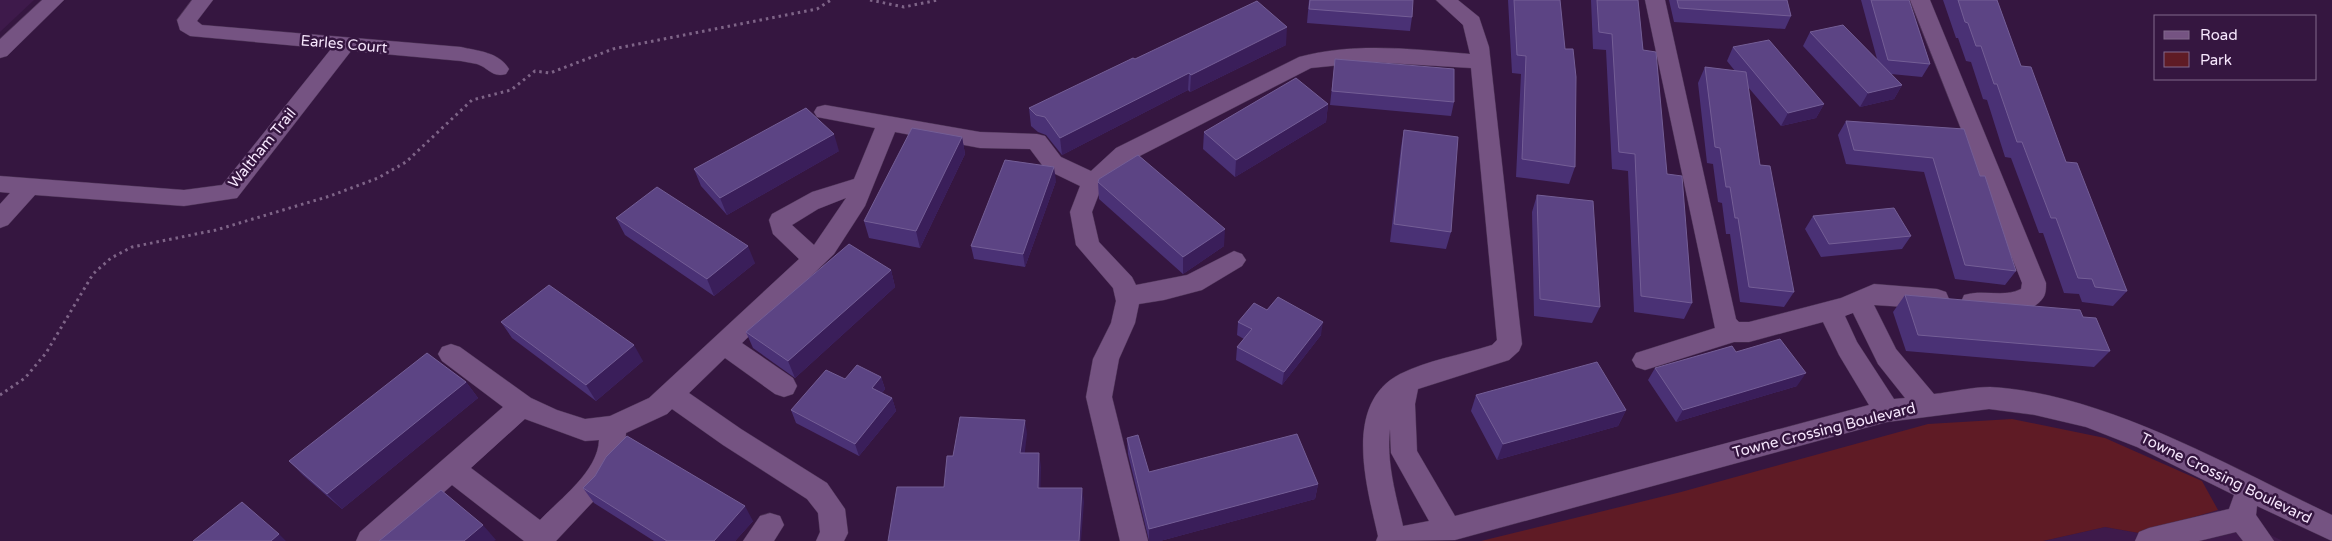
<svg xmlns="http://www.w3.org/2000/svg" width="2332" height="541" font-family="'Varela Round',sans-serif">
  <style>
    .built { fill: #3e1a4b }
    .green { fill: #5f1b25 }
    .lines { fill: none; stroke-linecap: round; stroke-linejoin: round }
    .minor-casing { stroke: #4c3355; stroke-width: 1 }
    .path { stroke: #7e6487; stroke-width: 3; stroke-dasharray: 2.5 4; stroke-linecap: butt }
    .minor { fill: #755382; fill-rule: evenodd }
    .wall { fill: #4a3175 }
    .shaded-wall { fill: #3a1e5a }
    .building { fill: #5c4484; stroke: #745e96 }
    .labels { text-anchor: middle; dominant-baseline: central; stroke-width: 5; stroke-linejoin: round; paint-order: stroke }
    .street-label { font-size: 15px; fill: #f6e6fc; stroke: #351640 }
  </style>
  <rect width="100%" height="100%" fill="#351640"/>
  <!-- built -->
  <path class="built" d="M0 0H34L0 32Z
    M2218 510 2283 541H2043L2105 527 2139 533Z"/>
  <!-- green -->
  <path class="green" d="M2012 419 2105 438 2202 481 2218 510 2139 533 2105 527 2043 541H1481L1681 492 1928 424Z"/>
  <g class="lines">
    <!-- minor casing -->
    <g class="minor-casing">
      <path id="minor" d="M42 0H64L7 56 0 58V39Z
        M192 0H213L197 21 202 25 461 47C478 51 499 52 509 69L506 74C492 78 489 68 477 64 472 63 466 62 461 61L351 51 237 198 184 206 35 195 8 225 0 228V204L10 193 0 192V176L184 190 222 185 331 49 190 36 180 30 177 20Z
        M1436 0H1458L1479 17 1489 47 1522 344 1519 351 1509 360 1418 389 1415 404 1417 451 1455 516 1869 405 1839 355 1823 322 1749 342H1734L1645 370 1636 367 1632 360 1636 353 1715 328 1645 0H1665L1736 319 1739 322H1749L1841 298 1874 284 1937 289 1946 292 1949 299 1946 306 1937 309 1874 305 1896 349 1934 394C1952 392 1972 387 1990 387 2104 393 2230 467 2332 515V541L2257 506 2256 515 2274 541H2243L2236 532 2199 541H2135L2139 532 2149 528 2229 509 2234 495 2137 447 2086 427 2035 415 1989 409 1887 422 1455 540 1376 541 1378 536C1367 487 1342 404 1400 374 1428 360 1461 355 1492 345L1497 340 1471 68 1371 62 1311 68 1132 160 1102 186 1092 212 1099 242 1132 277 1136 285 1187 275 1234 251 1242 254 1246 260 1242 266 1202 290 1164 300 1139 304 1135 323 1119 359 1112 397 1148 541H1120L1086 397 1093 359 1111 323 1116 301 1113 288 1076 245 1070 212 1080 186 1045 169 1030 149 980 148 895 132 865 206 834 254 742 343 793 378 797 386 793 394 784 397 775 394 725 358 689 393 741 429 827 483 845 509 848 533 844 541H816L820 532 818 513 807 499 723 445 672 409 667 414 626 433 625 453 604 490 556 541H524L452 485 390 541H356L360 532 503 407 442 361 438 354 442 347 451 344 460 347 531 398 557 410 585 419 610 416 649 398 799 259 773 234 769 220 772 214 812 192 854 179 875 128 817 117 814 112 817 107 825 105 980 132 1037 134 1045 136 1061 157 1091 171 1116 148 1299 57C1354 42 1413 49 1470 54L1463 25ZM846 198 814 245 792 225 818 209ZM1853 313 1878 364 1905 398 1894 399 1857 342 1845 316ZM525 419 585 441 599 440C598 471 561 498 540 520L471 468ZM1390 429 1391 453 1429 521 1403 526C1396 495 1386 462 1390 429Z
        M1910 0H1930L2046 283C2046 288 2046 294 2043 298 2030 318 1984 315 1964 309L1961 302 1964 295C1984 289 2003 298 2021 289L2022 283Z
        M770 513 780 516 784 525 774 541H743L760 516Z"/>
    </g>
    <!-- path -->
    <path class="path" d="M870 0 904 7 938 0
      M0 395 25 378 46 353 93 274 111 258 132 247 216 230 330 196 378 178 406 162 472 100 511 90 535 71 550 73 613 49 817 9 831 0"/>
    <!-- minor -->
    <use href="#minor" class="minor"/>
  </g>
  <!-- wall -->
  <path class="wall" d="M1309 0 1412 17 1410 31 1307 23Z
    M1508 0H1560L1575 167 1569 184 1516 177 1521 74 1512 73Z
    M1591 0H1638L1643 50 1692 303 1684 319 1634 312 1628 171 1612 169 1606 50 1593 49Z
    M1669 0H1787L1791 16 1785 29 1674 22Z
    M1861 0H1909L1930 64 1922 77 1891 74 1902 85 1894 99 1860 107 1803 46 1810 32 1877 59Z
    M1943 0H1997L2021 66 2066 162 2127 291 2113 306 2082 302 2079 294 2064 293 2043 233H2039L2011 158 2005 157 1987 100 1983 99 1971 62 1966 61 1958 38H1956Z
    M1286 45 1190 92 1188 90 1062 155 1046 135 1038 132 1031 126 1029 108 1135 59Z
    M1733 47 1824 104 1816 118 1781 126 1748 87 1760 165 1794 292 1784 307 1740 302 1730 234H1726L1722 203 1718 202 1713 164 1707 163 1698 83 1705 67 1735 71 1727 61Z
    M1335 59 1454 102 1451 116 1330 105Z
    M1328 104 1326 122 1235 177 1203 149 1204 132Z
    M1846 121 1980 176 2016 271 2005 285 1955 279 1924 172 1846 164 1838 135Z
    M1404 130 1451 232 1446 249 1390 242 1401 147Z
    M962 137 965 154 920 248 869 238 864 221Z
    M839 151 727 215 701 186 694 169Z
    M1056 181 1025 267 974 259 971 246Z
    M1098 182 1224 246 1183 274 1099 199Z
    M1537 195 1600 307 1592 323 1534 316 1532 212Z
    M1813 216 1911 236 1902 249 1821 257 1805 229Z
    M616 218 755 263 714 296 625 235Z
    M891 270 895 287 795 378 753 348 746 332Z
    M1905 295 2083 317 2110 351 2094 367 1906 351 1893 312Z
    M1267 310 1321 335 1282 385 1236 360 1237 347 1244 339 1237 335 1238 322Z
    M501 322 643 361 596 401 512 338Z
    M1655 368 1797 386 1676 422 1648 380Z
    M881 377 885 389 882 393 892 398 896 411 859 456 796 423 791 410 845 379Z
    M466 382 478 398 342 509 304 476 289 461Z
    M1476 395 1626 410 1618 426 1497 460 1471 411Z
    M1127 438 1149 472 1318 484 1315 499 1160 541H1149L1128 454Z
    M583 488 753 521 735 541H654L594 503Z"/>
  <!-- shaded-wall -->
  <path class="shaded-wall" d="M1287 27 1286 45 1190 92 1191 75Z
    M1189 73 1188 90 1062 155 1060 138Z
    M1902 85 1894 99 1860 107 1868 93Z
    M1328 104 1326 122 1235 177 1236 160Z
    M1824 104 1816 118 1781 126 1788 113Z
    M834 134 839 151 727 215 720 198Z
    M962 137 965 154 920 248 916 231Z
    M1054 167 1056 181 1025 267 1023 254Z
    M1225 229 1224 246 1183 274V257Z
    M748 246 755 263 714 296 707 279Z
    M891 270 895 287 795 378 788 361Z
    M1323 322 1321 335 1282 385 1284 372Z
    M634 345 643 361 596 401 586 385Z
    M1806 373 1797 386 1676 422 1683 410Z
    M881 377 885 389 876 401 872 388Z
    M466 382 478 398 342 509 327 494Z
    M892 398 896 411 859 456 855 444Z
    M1626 410 1618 426 1497 460 1503 444Z
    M1025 420 1027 434 1023 468 1020 453Z
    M1039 453 1041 467 1040 502 1038 488Z
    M1318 484 1315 499 1160 541H1149V529Z
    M1082 488 1084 502 1081 541H1079Z
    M745 506 753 521 735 541H714Z
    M483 525 496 540 494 541H464Z
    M279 534 286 541H271Z"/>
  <!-- building -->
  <path class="building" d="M1310 0H1413L1412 17 1309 9Z
    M1514 0H1560L1565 49H1573L1576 77 1575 167 1522 159 1526 56 1517 55Z
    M1597 0H1638L1643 50 1656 52 1667 174 1682 176 1692 303 1641 296 1635 154 1619 152 1612 34 1599 32Z
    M1677 0H1787L1791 16 1679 8Z
    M1871 0H1909L1930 64 1888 60Z
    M1958 0H1997L2021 66 2031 67 2066 162 2077 163 2127 291 2095 287 2092 279 2078 278 2056 218H2051L2022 142H2017L1997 84H1994L1981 46H1976L1968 23 1965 22Z
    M1257 1 1287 27 1191 75 1189 73 1060 138 1045 117 1036 115 1029 108 1133 58 1135 59Z
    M1843 25 1902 85 1868 93 1810 32Z
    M1769 40 1824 104 1788 113 1733 47Z
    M1335 59 1454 69V102L1332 91Z
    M1705 67 1746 72 1760 165 1770 166 1794 292 1749 287 1738 218H1735L1730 187H1726L1720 148 1715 147Z
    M1296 78 1328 104 1236 160 1204 132Z
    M806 108 834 134 720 198 694 169Z
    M1846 121 1964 129 1980 176H1985L2016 271 1965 265 1933 158 1854 150Z
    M912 128 962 137 916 231 864 221Z
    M1404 130 1458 137 1451 232 1394 224Z
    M1138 155 1225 229 1183 257 1098 182 1099 179Z
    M1005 160 1054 167 1023 254 971 246Z
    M657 187 748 246 707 279 616 218Z
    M1537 195 1593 201 1600 307 1540 299Z
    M1894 208 1911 236 1829 244 1813 216Z
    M849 244 891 270 788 361 746 332Z
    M549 285 634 345 586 385 501 322Z
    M1905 295 2080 310 2083 317 2096 318 2110 351 1918 335Z
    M1278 297 1323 322 1284 372 1237 347 1252 329 1238 322 1254 303 1267 310Z
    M1780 339 1806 373 1683 410 1655 368 1732 346 1736 352Z
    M427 353 466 382 327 494 289 461Z
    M1597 362 1626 410 1503 444 1476 395Z
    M857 365 881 377 872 388 892 398 855 444 791 410 826 370 845 379Z
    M960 417 1025 420 1020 453H1039L1038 488H1082L1079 541H888L897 487H944L947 456H953Z
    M1297 434 1318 484 1149 529 1127 438 1138 435 1149 472Z
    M627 436 745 506 714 541H667L583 488 595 476 606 457Z
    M441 490 483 525 464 541H379Z
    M242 502 279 534 271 541H193Z"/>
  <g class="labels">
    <!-- street labels -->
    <g class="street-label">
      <text transform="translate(344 44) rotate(5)">Earles Court</text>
      <text transform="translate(262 148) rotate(-51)">Waltham Trail</text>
      <text transform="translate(1824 430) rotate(-14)">Towne Crossing Boulevard</text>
      <text transform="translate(2226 478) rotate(26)">Towne Crossing Boulevard</text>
    </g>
  </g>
  <!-- legend -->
  <rect x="2154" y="15" width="162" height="65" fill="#351640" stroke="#82698b"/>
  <rect x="2164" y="31" width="25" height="8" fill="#755382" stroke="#82698b"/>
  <text x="2200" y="40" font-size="15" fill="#f6e6fc">Road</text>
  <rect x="2164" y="52" width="25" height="15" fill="#5f1b25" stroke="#82698b"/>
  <text x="2200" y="65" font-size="15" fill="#f6e6fc">Park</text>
</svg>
